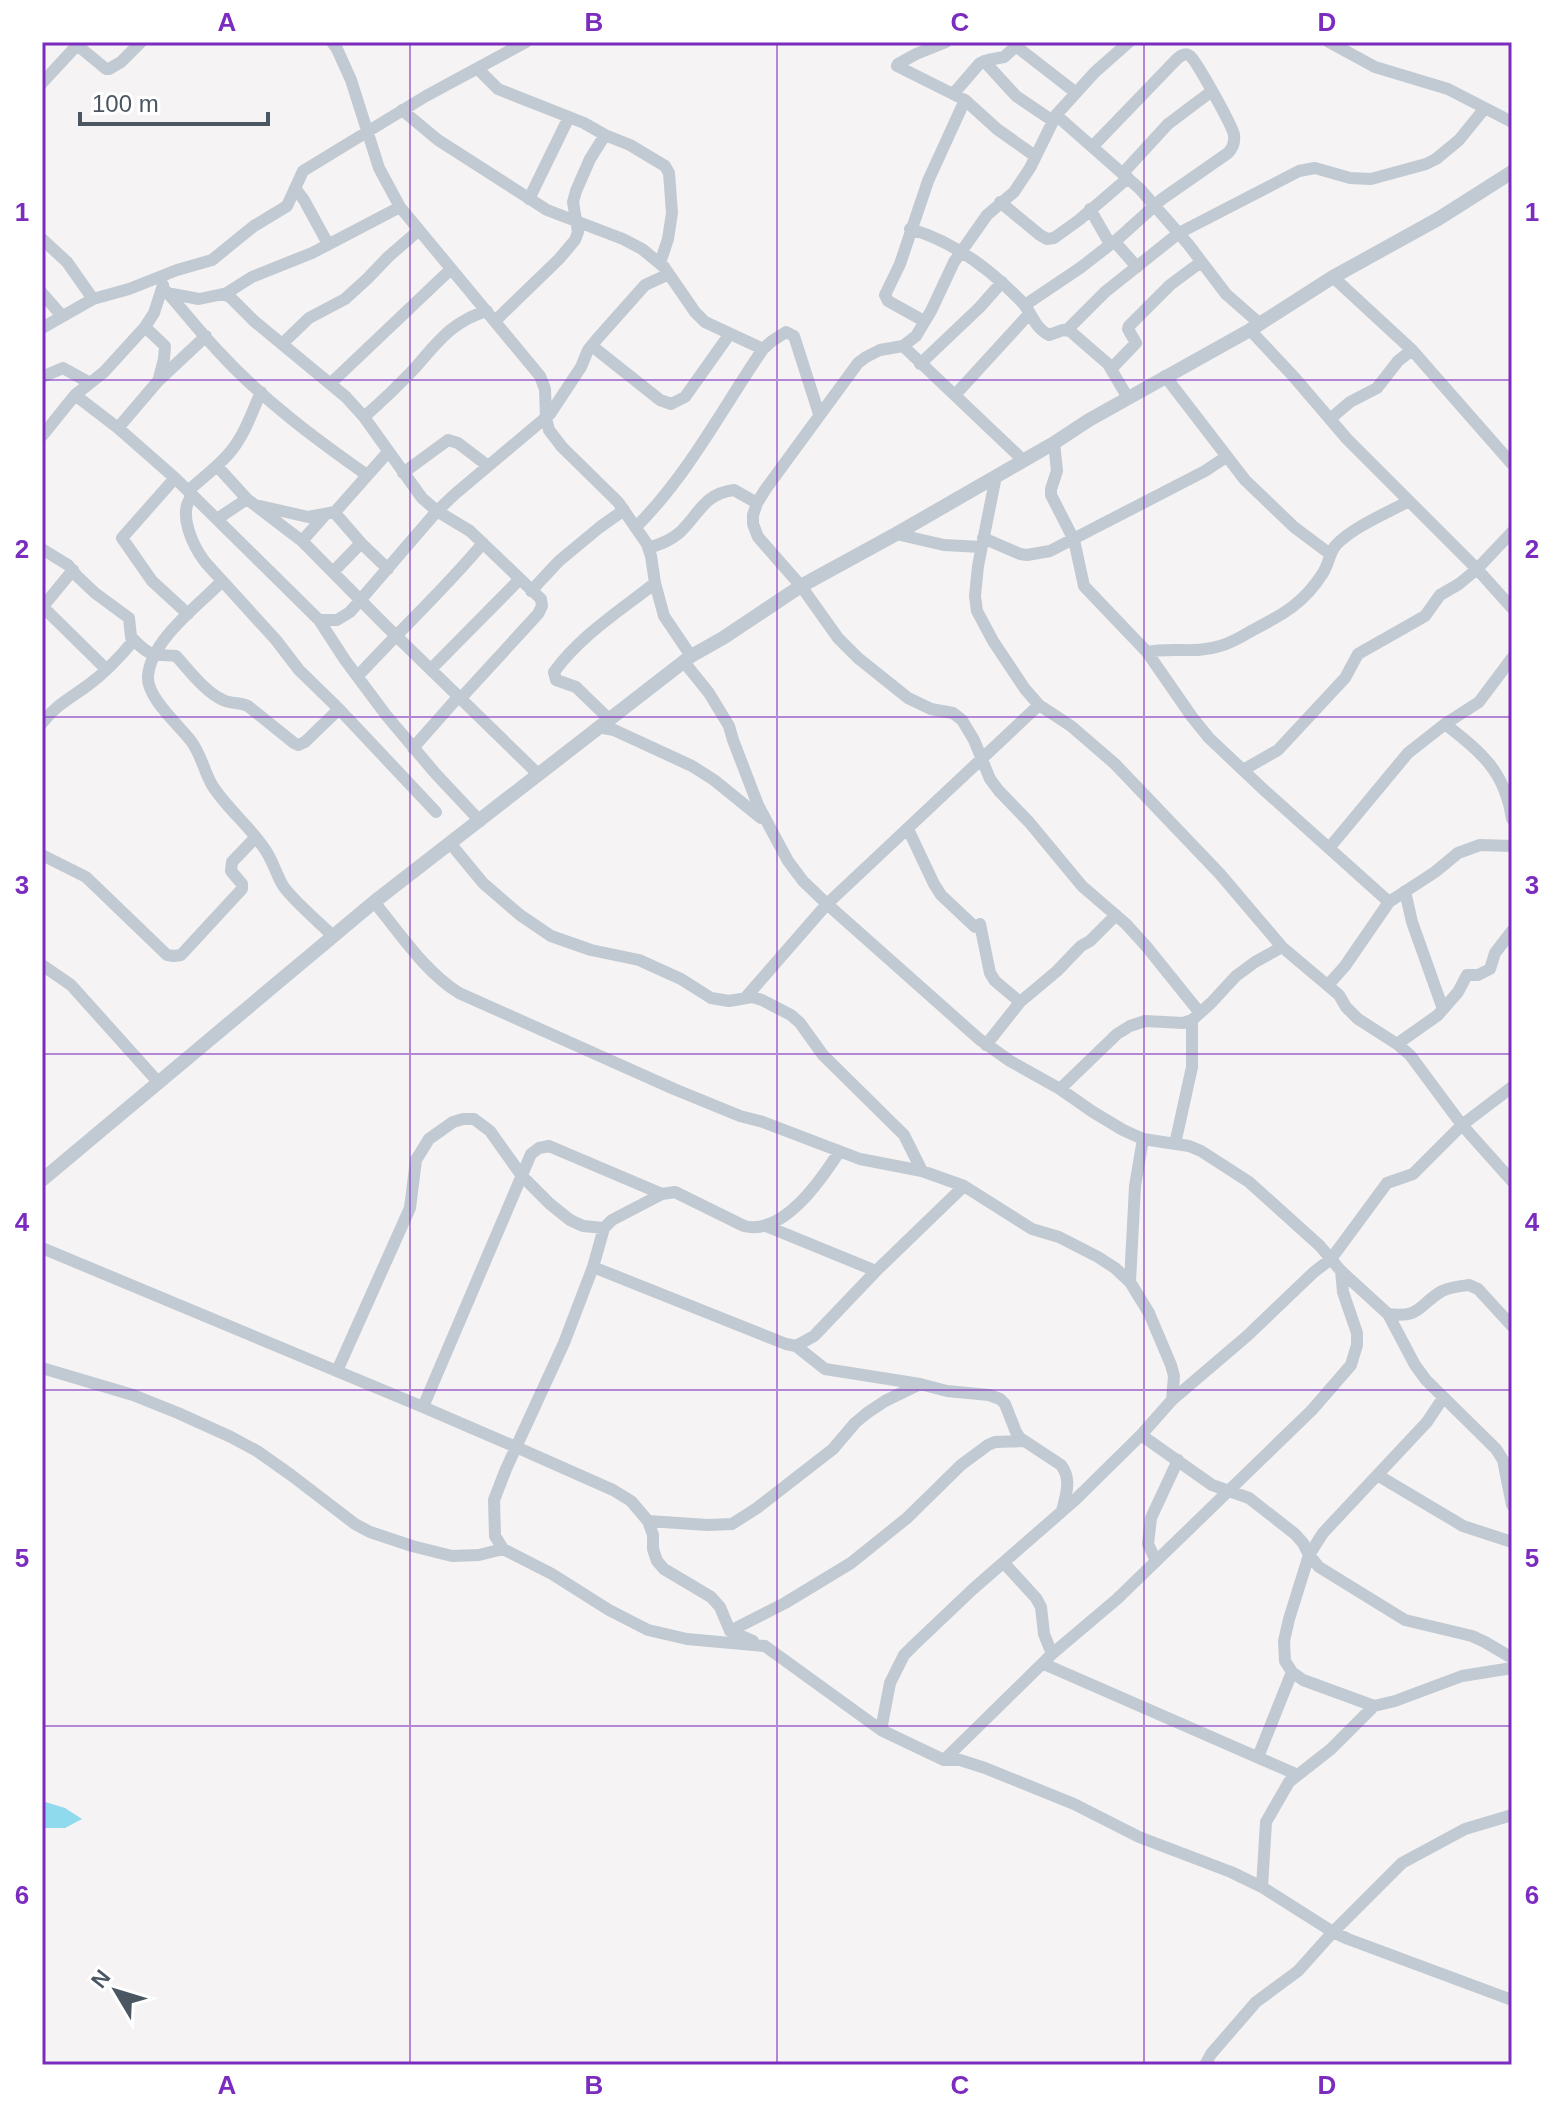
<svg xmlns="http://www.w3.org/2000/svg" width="1554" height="2107" font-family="Helvetica,sans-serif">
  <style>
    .water { fill: #90daee }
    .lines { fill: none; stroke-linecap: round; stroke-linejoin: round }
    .minor { stroke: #c1cad2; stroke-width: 12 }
    .tertiary { stroke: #c1cad2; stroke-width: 14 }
    .grid { fill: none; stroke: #7b2cbf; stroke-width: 2; stroke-opacity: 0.55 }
    .neatline { fill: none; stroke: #7b2cbf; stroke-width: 3 }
    .grid-label { font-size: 26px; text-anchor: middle; font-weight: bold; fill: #7b2cbf }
  </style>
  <rect width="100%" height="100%" fill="#f5f3f3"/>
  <!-- water -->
  <path class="water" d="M42 1801 65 1808 82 1819 65 1828H42Z"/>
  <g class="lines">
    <!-- minor -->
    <path class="minor" d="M332 42 337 49 351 80 379 168 400 207 540 376 545 389 546 418 549 430 562 447 618 502 647 544 651 556 655 583 664 616 691 656
      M946 42 916 54 898 64 897 66 965 100 997 129 1035 156
      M1129 42 1095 72 1056 115 1030 168 1014 192 987 215 954 262 931 311 916 336 903 346 880 350 866 357 858 363 765 490 757 503 753 515V524L758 537 801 586 838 638 858 658 908 698 931 709 953 713 962 720 974 740 990 779 999 791 1029 822 1082 886 1126 924 1146 946 1200 1013
      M1329 42 1375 67 1448 89 1512 122
      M77 45 106 69H109L121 62 141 42
      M984 61 1016 96 1053 121
      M478 69 498 89 584 123 605 135 630 145 665 166 669 173 672 213 668 239 660 263
      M42 83 80 42
      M954 93 980 63 988 60 1004 57 1014 48 1017 47 1075 92
      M402 110 438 140 547 210 623 239 642 249 664 267 695 312 705 322 763 349
      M1056 115 1140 189 1188 244 1226 294 1259 323
      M1123 173 1168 124 1212 91
      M295 188 304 200 328 244
      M529 199 569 117
      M1000 202 1040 235 1047 239 1054 238 1079 220 1128 178
      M1090 209 1110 244
      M910 229C953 241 991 270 1021 301 1032 312 1034 328 1049 335L1063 330 1070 331 1108 364 1128 398
      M42 239 67 262 93 299
      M1114 241 1137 267
      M1333 277 1412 350 1512 464
      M165 290C183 310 200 332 218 351 262 399 314 438 367 475
      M42 293 62 316
      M167 293 199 299 223 294 230 297 254 321 346 397 364 417 422 498 437 511 470 531 541 599 542 606 538 614 461 698
      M225 294 252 277 312 253 400 207
      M1025 305 1080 268 1120 237 1162 199 1228 153C1233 148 1235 143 1234 135 1233 127 1196 60 1190 56 1184 51 1178 58 1174 62L1093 146
      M495 321 559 259 575 240 578 232 573 202 576 191 590 159 605 135
      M924 321 888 301 885 295 900 264 928 181 965 100
      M145 327 165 346 164 359 159 378
      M42 328 93 299 129 289 177 270 212 260 254 226 287 206 303 171 426 96 526 42
      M1067 330 1105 292 1179 233 1299 171 1315 168 1350 178 1371 179 1426 164 1436 159 1459 140 1485 108
      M282 344 309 318 345 299 368 278 388 257 418 231
      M592 346 660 400 671 404 685 397 729 335
      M903 346 1023 460
      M920 364 980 307 1002 282
      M1111 369 1136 343 1128 329 1129 326 1170 285 1201 262
      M1165 376 1245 480 1294 527 1330 554
      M42 377 63 368 90 383
      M331 383 450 270
      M75 395 118 428 175 478 319 620 345 660 386 715 435 773 480 821
      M955 395 1030 313
      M364 417C381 402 398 386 414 369 437 343 452 321 487 311
      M1330 419 1350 402 1377 388 1398 361 1412 350
      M118 428 158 381 206 336
      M42 436 75 395 104 372 145 327 154 313 163 285
      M1054 443 1057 471 1051 489V495L1074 540 1084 586 1147 652C1171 647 1196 654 1220 646 1232 643 1243 636 1253 630 1284 614 1304 603 1323 573 1329 564 1329 553 1336 545 1353 527 1387 513 1409 501
      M217 466 247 499 302 541 386 626 538 774
      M403 473 448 440 458 443 488 466
      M996 476 978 566 975 596 977 611 993 641 1025 689 1039 705 1071 726 1115 764 1220 874 1282 947 1339 995 1346 1007 1358 1019 1397 1044 1410 1055 1462 1125 1512 1181
      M175 478 122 538 152 581 188 614
      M188 491C202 478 219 466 231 451 245 434 252 412 261 392
      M192 496C177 513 193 546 205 562L276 640 299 670 339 709 436 812
      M260 506 308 517 335 512 388 452
      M334 512 361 543 388 569
      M217 519 247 499
      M636 527C688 475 722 409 763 349L772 341 786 332 794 336 819 414
      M1512 532 1477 569 1512 608
      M896 534 944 545 981 547
      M983 538 1020 554 1027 555 1050 551 1205 471 1226 457
      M302 541 325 515
      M649 548C660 544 670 541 679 533 699 515 703 494 734 490L757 503
      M42 549 68 565 77 576 95 593 129 618 131 637C150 657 151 654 176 656 189 670 205 692 223 700 231 704 240 702 248 706L294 743 298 745 305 742 339 709
      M73 570 45 604 44 608 106 669
      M333 572 361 543
      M221 582C197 607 151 640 148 676 146 697 179 725 191 741 201 754 204 771 212 785 227 809 251 827 266 851 273 862 276 873 282 884 289 897 321 924 333 936
      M531 591 559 561 600 527 624 510
      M319 620H337L350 612 437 511 455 494 550 414 581 367 588 350 597 339 645 285 669 274
      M1147 652 1192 717 1209 738 1263 789 1389 902
      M684 662 709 693 729 726 733 740 758 805 788 861 803 881 827 904 979 1039 1010 1061 1060 1089 1093 1112 1123 1130 1143 1139 1189 1146 1201 1151 1249 1182 1320 1246 1341 1271 1388 1314 1415 1365 1426 1380 1496 1449 1503 1460 1512 1505
      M431 669 520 579
      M358 676C399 631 444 590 483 543
      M609 719 576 687 556 680 554 672C581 635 620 611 655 583
      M42 723C55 706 70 698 87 686 105 673 120 657 134 640
      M1445 724C1481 752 1505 771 1512 819
      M598 727 614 730 692 766 714 780 761 818
      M413 748 459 696
      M1243 770 1278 750 1345 678 1358 654 1425 616 1440 595 1459 584 1477 569 1347 439 1294 377 1250 330
      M908 829 934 884 941 895 975 927
      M450 843 483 883 520 915 551 936 591 950 639 960 681 979 711 998 729 1001 752 997 762 1000 791 1015 800 1023 823 1055 904 1135 922 1171
      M1330 847 1408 753 1445 724 1479 702 1512 658
      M42 855 86 877 167 955 174 956 181 955 242 889V884L231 871 232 862 255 838
      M1405 891 1412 922 1443 1009
      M374 902C400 933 424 971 459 993L674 1089 740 1116 763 1122 860 1159 922 1171 964 1186 1032 1229 1059 1237 1098 1257 1115 1268 1130 1282 1149 1313 1171 1365 1174 1376 1172 1400
      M980 924 990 973 995 981 1020 1002
      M42 965 71 985 159 1083
      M1328 985 1345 966 1389 902 1435 872 1458 853 1480 845 1512 846
      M746 997 827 904 1039 705
      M1397 1044 1438 1015 1458 992 1467 975H1478L1490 969 1495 953 1512 931
      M986 1045 1020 1002 1057 971 1081 946 1090 941 1116 915
      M1060 1089 1117 1034 1130 1026 1145 1021 1183 1023 1192 1020 1211 1003 1236 976 1255 962 1282 947
      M1175 1144 1192 1067V1020
      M839 1152C821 1180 783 1236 744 1226L675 1192 662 1194 612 1220 604 1228 593 1267 564 1343 506 1469 494 1500 495 1536 503 1549 552 1574 609 1610 648 1630 687 1639 765 1646 881 1730 944 1760H960L985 1768 1074 1804 1139 1837 1231 1872 1262 1887 1333 1932 1348 1939 1512 2000
      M662 1194 549 1146 539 1148 531 1154 423 1407 516 1447 613 1490 631 1501 648 1521 653 1535V1549L657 1561 664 1569 711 1597 720 1607 730 1631 753 1641
      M766 1226 876 1271
      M42 1248 423 1407
      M593 1267 786 1344 796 1346 814 1336 876 1271 964 1186
      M1130 1282 1135 1186 1143 1139
      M1388 1314C1422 1318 1418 1305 1442 1291 1450 1287 1460 1286 1469 1285L1478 1289 1512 1326
      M796 1346 825 1369 920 1384 947 1391 989 1395 1000 1399 1005 1404 1016 1432 1020 1438 1061 1465C1072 1479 1066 1495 1062 1511
      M42 1368 133 1395 178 1413 231 1437 257 1451 291 1475 355 1524 370 1532 412 1546 452 1556 479 1555 503 1549
      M337 1371 410 1208 416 1160 429 1139 453 1122 463 1119H474L490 1131 522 1176 550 1204 570 1220 583 1226 604 1228
      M1443 1398 1427 1422 1323 1533 1309 1555 1289 1619 1284 1641 1285 1661 1292 1672 1303 1680 1374 1706 1395 1701 1462 1676 1512 1668
      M1141 1435 1212 1485 1249 1498 1295 1534 1303 1543 1309 1555 1319 1567 1405 1620 1472 1636 1485 1642 1512 1658
      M1379 1476 1463 1526 1512 1542
      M648 1521 708 1525 732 1524 757 1508 833 1449 855 1423 867 1413 885 1401 920 1384
      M1156 1561 1148 1544 1151 1518 1178 1460
      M1004 1563 1036 1598 1041 1607 1044 1634 1052 1654
      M730 1631 785 1603 851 1563 907 1518 961 1465 988 1445 995 1442 1024 1441
      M1044 1664 1298 1775
      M881 1730 890 1683 904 1655 914 1645 973 1589 1075 1500 1141 1435 1172 1400 1247 1336 1314 1272 1331 1259 1387 1183 1413 1174 1462 1125 1512 1087
      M1258 1757 1292 1672
      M944 1760 1052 1654 1117 1599 1312 1410 1351 1365 1357 1345V1333L1343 1292 1341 1271
      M1262 1887 1266 1822 1289 1782 1331 1749 1374 1706
      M1205 2065 1211 2054 1256 2002 1298 1971 1333 1932 1402 1863 1465 1829 1512 1815"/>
    <!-- tertiary -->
    <path class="tertiary" d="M42 1180 374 902 691 656 723 638 801 586 896 534 1054 443 1089 420 1250 330 1333 277 1438 219 1512 172"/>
  </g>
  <!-- grid -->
  <path class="grid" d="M410 42V2065M777 42V2065M1144 42V2065M42 380H1512M42 717H1512M42 1054H1512M42 1390H1512M42 1726H1512"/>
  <!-- border -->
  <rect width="1554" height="2107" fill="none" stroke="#ffffff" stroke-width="88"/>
  <!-- north arrow -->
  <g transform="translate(116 1991) rotate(308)" stroke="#ffffff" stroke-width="6" paint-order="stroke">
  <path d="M0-6L14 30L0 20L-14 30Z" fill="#4a5661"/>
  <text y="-12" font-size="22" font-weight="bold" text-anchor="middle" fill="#4a5661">N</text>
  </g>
  <!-- scale -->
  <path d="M80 112v12h188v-12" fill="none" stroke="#4a5661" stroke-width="4"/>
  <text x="92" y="112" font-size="24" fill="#4a5661" stroke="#ffffff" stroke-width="6" paint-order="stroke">100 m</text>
  <rect x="44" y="44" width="1466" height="2019" class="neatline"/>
  <g class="grid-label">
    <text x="227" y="31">A</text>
    <text x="594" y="31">B</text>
    <text x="960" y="31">C</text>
    <text x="1327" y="31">D</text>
    <text x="22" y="221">1</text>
    <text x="1532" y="221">1</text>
    <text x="22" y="558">2</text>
    <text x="1532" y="558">2</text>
    <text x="22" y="894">3</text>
    <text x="1532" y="894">3</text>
    <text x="22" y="1231">4</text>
    <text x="1532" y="1231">4</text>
    <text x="22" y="1567">5</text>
    <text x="1532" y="1567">5</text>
    <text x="22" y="1904">6</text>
    <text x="1532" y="1904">6</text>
    <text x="227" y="2094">A</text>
    <text x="594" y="2094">B</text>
    <text x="960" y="2094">C</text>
    <text x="1327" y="2094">D</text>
  </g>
</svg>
